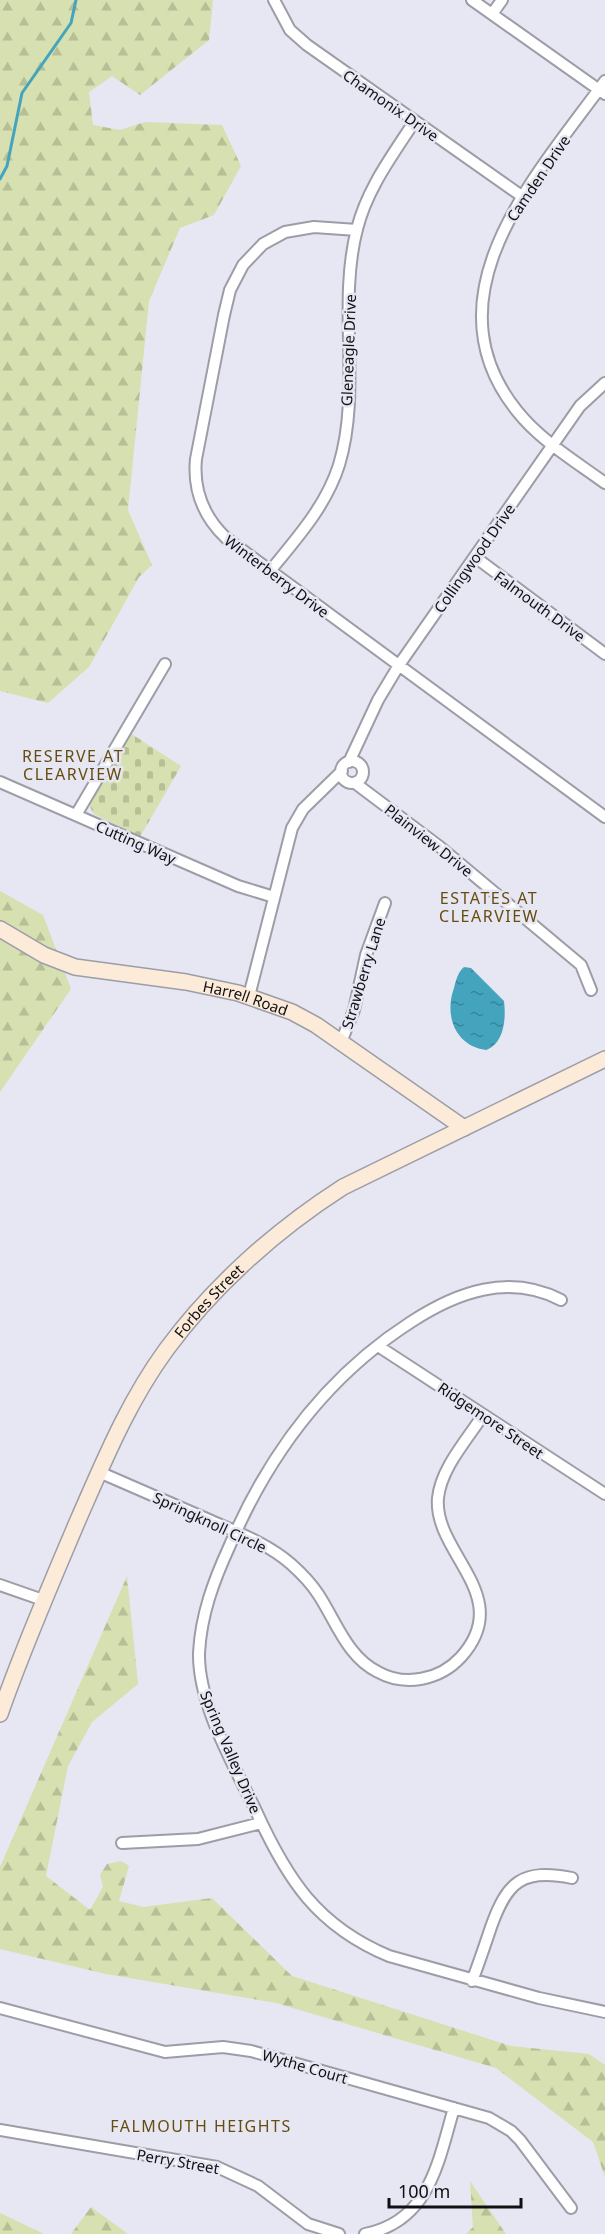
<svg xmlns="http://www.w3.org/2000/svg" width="605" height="2234" font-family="'Noto Sans',sans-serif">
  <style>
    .forest { fill: url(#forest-firs) }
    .cemetery { fill: url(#cemetery-stones) }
    .water { fill: url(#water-ripples) }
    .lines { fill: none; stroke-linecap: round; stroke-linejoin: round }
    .stream { stroke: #44a4be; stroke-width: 3 }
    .street-casing { stroke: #9c9da7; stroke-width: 14 }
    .secondary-casing { stroke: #9c9da7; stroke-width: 18 }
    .street { stroke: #fff; stroke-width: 10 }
    .secondary { stroke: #fdebd9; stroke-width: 15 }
    .labels { text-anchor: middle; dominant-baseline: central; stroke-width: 5; stroke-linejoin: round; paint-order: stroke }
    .street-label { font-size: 15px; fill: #101014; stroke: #e6e7f2 }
    .neighbourhood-label { font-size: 16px; letter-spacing: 1.5px; fill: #664c12; stroke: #e6e7f2 }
  </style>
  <defs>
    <pattern id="forest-firs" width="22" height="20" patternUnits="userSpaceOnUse" patternTransform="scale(1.5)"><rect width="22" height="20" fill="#d6e0b0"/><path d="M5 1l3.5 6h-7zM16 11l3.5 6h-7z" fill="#b7bf96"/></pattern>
    <pattern id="cemetery-stones" width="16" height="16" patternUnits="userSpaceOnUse" patternTransform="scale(1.5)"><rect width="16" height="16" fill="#d6e0b0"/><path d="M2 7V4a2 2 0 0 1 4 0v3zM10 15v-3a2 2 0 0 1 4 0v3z" fill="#b7bf96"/></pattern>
    <pattern id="water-ripples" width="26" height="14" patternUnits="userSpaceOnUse" patternTransform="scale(1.5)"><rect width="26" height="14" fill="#44a4be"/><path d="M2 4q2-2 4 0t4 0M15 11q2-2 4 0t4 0" fill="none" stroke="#378499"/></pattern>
  </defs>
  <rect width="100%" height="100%" fill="#e6e7f2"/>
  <!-- forest -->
  <path class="forest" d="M0 0H213L209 40 140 95 112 76 89 92 93 125 120 130 145 122 222 125 241 166 214 215 180 228 149 301 128 510 152 565 139 577 89 667 48 703 0 691Z
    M0 891 43 915 71 989 0 1092Z
    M127 1576 138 1684 92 1722 68 1766 46 1876 90 1910 103 1887 100 1875 107 1864 121 1861 129 1866 119 1901 143 1907 212 1898 292 1976 511 2046 589 2054 605 2065V2177L593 2142 496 2068 276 2003 106 1974 0 1949V1867Z
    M470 2181 506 2234H466L473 2227Z
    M91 2207 128 2234H71Z
    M0 2213 44 2234H0Z"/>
  <!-- cemetery -->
  <path class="cemetery" d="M130 733 181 766 140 837 94 814 89 805 91 795Z"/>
  <!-- water -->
  <path class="water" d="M464 967 471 968 504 1001C506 1017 505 1043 486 1050 455 1046 444 1015 454 988 456 980 458 972 464 967Z"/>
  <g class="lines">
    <!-- stream -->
    <path class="stream" d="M0 179 7 166 22 93 71 23 76 0"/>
    <!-- street casing -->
    <g class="street-casing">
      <path id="street" d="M274 0 290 30 307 45 523 197
        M472 0 605 94
        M492 14 502 0
        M605 81C537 175 424 295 517 411 541 441 575 461 605 483
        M357 230 314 227 285 232 263 244 243 265 230 290 224 315 196 459C193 490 203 516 226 538L605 817
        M475 557 605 654
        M270 571C297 538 326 506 339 465 362 389 337 306 357 229 367 189 392 156 414 122
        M341 772a11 11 0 1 1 22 0a11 11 0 1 1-22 0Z
        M349 762 378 700 399 665 580 406 605 383
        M0 782 238 886 274 897
        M355 783 440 847 581 965 591 990
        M76 815 165 664
        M249 996 292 828 303 809 342 771
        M341 1042 354 1010 366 955 385 903
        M561 1300C509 1273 457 1292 411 1322 327 1376 269 1454 230 1545 214 1580 201 1614 199 1653 198 1705 234 1765 256 1811 287 1879 317 1926 389 1956L539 1998 605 2012
        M378 1346 605 1494
        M99 1472C135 1488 171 1503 207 1519 236 1532 267 1543 291 1564 301 1573 311 1583 318 1594 336 1621 347 1657 378 1672 405 1687 440 1680 461 1657 516 1596 433 1553 438 1498 441 1468 467 1440 483 1415
        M0 1585 43 1600
        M122 1843 198 1839 261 1823
        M472 1981C479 1963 485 1945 491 1927 507 1882 522 1868 572 1878
        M0 2008 165 2052 223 2047 251 2051 489 2118 511 2131 520 2140 571 2208
        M0 2130 217 2167 258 2186 308 2224 339 2234
        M365 2234C430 2221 438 2162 454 2108"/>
    </g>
    <!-- secondary casing -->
    <g class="secondary-casing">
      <g id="secondary">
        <path id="s1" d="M0 929 44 955 75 967 186 982 238 993 292 1012 316 1025 464 1128"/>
        <path id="s2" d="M0 1714C23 1648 51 1584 78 1520 104 1461 128 1402 166 1350 213 1286 276 1230 343 1187L605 1059"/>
      </g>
    </g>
    <!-- street -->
    <use href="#street" class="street"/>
    <!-- secondary -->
    <use href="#secondary" class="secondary"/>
  </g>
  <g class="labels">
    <!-- street labels -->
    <g class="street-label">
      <text transform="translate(391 105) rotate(35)">Chamonix Drive</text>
      <text transform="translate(538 178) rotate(-56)">Camden Drive</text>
      <text transform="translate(348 350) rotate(-88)">Gleneagle Drive</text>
      <text transform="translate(474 558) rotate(-55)">Collingwood Drive</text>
      <text transform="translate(277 576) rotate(37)">Winterberry Drive</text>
      <text transform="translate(540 606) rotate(36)">Falmouth Drive</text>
      <text transform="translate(429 840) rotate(38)">Plainview Drive</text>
      <text transform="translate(136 842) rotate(24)">Cutting Way</text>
      <text transform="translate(363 973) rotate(-73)">Strawberry Lane</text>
      <text stroke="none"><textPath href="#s1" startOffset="258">Harrell Road</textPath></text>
      <text stroke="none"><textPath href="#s2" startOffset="466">Forbes Street</textPath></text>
      <text transform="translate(491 1420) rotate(34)">Ridgemore Street</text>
      <text transform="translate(210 1522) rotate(25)">Springknoll Circle</text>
      <text transform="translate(231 1752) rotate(67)">Spring Valley Drive</text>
      <text transform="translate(305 2066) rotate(16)">Wythe Court</text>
      <text transform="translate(178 2161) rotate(10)">Perry Street</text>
    </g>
    <!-- neighbourhood labels -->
    <g class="neighbourhood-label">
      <text x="73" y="756">RESERVE AT<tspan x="73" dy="18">CLEARVIEW</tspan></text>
      <text x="489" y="898">ESTATES AT<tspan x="489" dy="18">CLEARVIEW</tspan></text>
      <text x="201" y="2126">FALMOUTH HEIGHTS</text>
    </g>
  </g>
  <!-- scale -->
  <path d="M389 2198v9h132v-9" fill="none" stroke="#101014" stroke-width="3"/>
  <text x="398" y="2198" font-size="18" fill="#101014" stroke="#e6e7f2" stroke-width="4.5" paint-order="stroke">100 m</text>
</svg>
